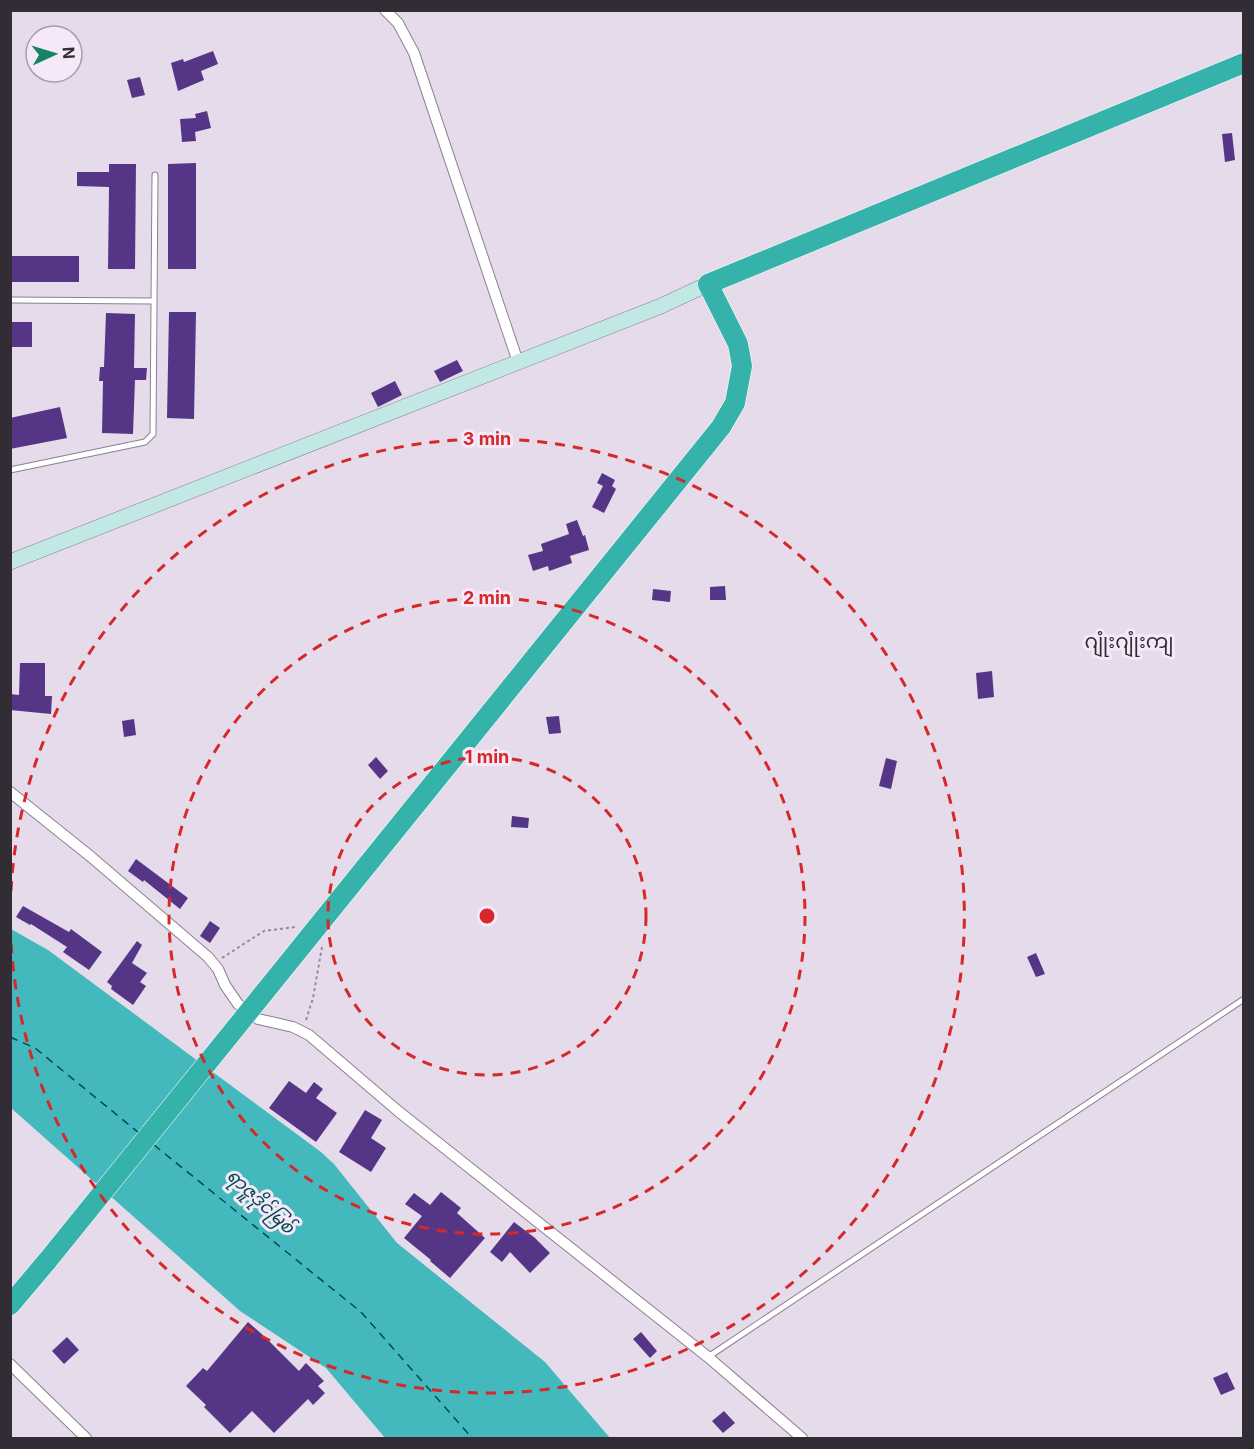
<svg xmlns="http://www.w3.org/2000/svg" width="1254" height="1449" font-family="Inter,'Noto Sans Myanmar',sans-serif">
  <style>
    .water { fill: #43b9be }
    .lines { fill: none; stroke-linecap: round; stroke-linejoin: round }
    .ferry { stroke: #014b4e; stroke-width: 1.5; stroke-dasharray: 8 6; stroke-linecap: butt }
    .building { fill: #553686 }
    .lane-casing { stroke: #8b8190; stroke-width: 7 }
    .street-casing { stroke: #8b8190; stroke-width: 12 }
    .secondary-casing { stroke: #8b8190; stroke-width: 16 }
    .highway-casing { stroke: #fff; stroke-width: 21 }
    .path { stroke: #948c98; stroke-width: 2; stroke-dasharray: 3 3; stroke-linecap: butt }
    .lane { stroke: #fff; stroke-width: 5 }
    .street { stroke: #fff; stroke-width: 10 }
    .secondary { stroke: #c2e8e6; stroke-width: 15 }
    .highway { stroke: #35b2aa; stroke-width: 20 }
    .highway-bridge-casing { stroke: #fff; stroke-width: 21; stroke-linecap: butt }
    .highway-bridge { stroke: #35b2aa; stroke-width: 20 }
    .ring { fill: none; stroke: #d62828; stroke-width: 3; stroke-dasharray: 10 8 }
    .labels { text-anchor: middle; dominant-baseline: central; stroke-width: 6; stroke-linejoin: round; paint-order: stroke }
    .water-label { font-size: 18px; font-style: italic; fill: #014b4e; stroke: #f4e8f9 }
    .quarter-label { font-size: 20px; fill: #322d34; stroke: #f4e8f9 }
    .centre { fill: #d62828; stroke: #f4e8f9; stroke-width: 3 }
    .ring-label { font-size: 18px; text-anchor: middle; font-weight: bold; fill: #d62828; stroke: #f4e8f9; stroke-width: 6; stroke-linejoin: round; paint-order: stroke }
  </style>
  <rect width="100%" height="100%" fill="#e6dbeb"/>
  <!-- water -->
  <path class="water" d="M11 929 48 950 321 1152 334 1164 397 1243 545 1362 610 1438H385L326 1368 240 1311 11 1108Z"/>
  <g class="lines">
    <!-- ferry -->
    <path class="ferry" d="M10 1037 35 1048 139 1133
      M154 1145 361 1312 472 1438"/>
  </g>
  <!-- building -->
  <path class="building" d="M213 51 218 64 201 71 204 80 178 91 171 63 183 59 184 62Z
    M140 77 145 95 132 98 127 80Z
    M207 111 211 128 195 132 196 141 182 142 180 119 196 118 195 114Z
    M1232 133 1235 160 1225 162 1222 134Z
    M196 163V269H168V164Z
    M109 164H136L135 269H108L109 187 77 186V172H109Z
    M10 256H79V282H10Z
    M169 312H196L194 419 167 418Z
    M106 313 135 314 134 368H147L146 380H135L133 434 102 433 103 381H99L100 367H104Z
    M10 322H32V347H10Z
    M457 360 463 371 440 382 434 371Z
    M395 381 402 395 378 407 371 393Z
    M60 407 67 438 10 449V418Z
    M602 473 615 480 612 486 616 489 604 513 592 507 603 486 597 483Z
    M577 520 583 536 585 535 589 550 570 556 572 563 549 571 548 566 533 571 528 555 543 551 541 544 569 534 566 524Z
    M725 586 726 600H710V587Z
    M653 589 671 591 670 602 652 600Z
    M20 663H45V696H52L51 714 10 710V694L19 695Z
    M992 671 994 697 978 699 976 673Z
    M559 716 561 733 549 734 546 717Z
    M134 719 136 735 124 737 122 721Z
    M376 757 388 771 380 779 368 765Z
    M886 758 897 761 891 789 879 786Z
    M512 816 529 818 528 828 511 827Z
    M136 859 188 898 180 909 144 880 143 882 128 871Z
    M23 906 69 932 71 929 102 952 89 970 63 952 67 947 31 924 30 925 16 917Z
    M210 921 220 928 210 943 200 936Z
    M137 941 142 945 132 963 147 973 140 982 146 986 133 1005 111 989 112 986 107 982Z
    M1036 953 1045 974 1036 977 1027 957Z
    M289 1081 306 1093 314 1082 323 1089 316 1098 337 1113 316 1142 269 1108Z
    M365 1110 382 1120 371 1138 386 1148 371 1172 339 1152Z
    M441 1192 461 1208 457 1213 485 1238 450 1278 430 1261 431 1260 404 1238 422 1216 405 1204 414 1193 430 1205Z
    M514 1222 535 1238 550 1253 530 1273 510 1252 502 1262 490 1252Z
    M248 1322 265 1337 299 1371 306 1363 324 1381 318 1386 325 1393 313 1405 308 1399 274 1433 252 1411 230 1433 204 1407 206 1405 186 1386 203 1368 207 1371Z
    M641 1332 657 1351 650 1358 633 1339Z
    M67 1337 79 1350 64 1364 52 1351Z
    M1227 1372 1235 1389 1221 1395 1213 1378Z
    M724 1411 735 1423 723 1433 712 1421Z"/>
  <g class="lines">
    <!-- lane casing -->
    <g class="lane-casing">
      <path id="lane" d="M10 300 153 301
        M10 470 145 442 153 434 155 175
        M708 1357 1244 999"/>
    </g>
    <!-- street casing -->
    <g class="street-casing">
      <path id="street" d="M385 10 398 23 414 53 518 362
        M10 792 90 856 208 957 218 969 225 985 238 1004 258 1019 293 1027 309 1035 398 1111 708 1357 802 1438
        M10 1364 86 1438"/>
    </g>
    <!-- secondary casing -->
    <g class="secondary-casing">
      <path id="secondary" d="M10 562 661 306 708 284"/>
    </g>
    <!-- highway casing -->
    <g class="highway-casing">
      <path id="highway" d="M263 994 721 427 735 403 742 366 738 344 708 284 1244 63
        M10 1305 48 1260"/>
    </g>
    <!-- path -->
    <path class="path" d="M222 958 264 931 295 927
      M306 1020 313 998 322 947"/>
    <!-- lane -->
    <use href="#lane" class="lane"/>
    <!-- street -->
    <use href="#street" class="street"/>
    <!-- secondary -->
    <use href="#secondary" class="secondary"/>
    <!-- highway -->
    <use href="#highway" class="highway"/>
    <!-- highway-bridge casing -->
    <g class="highway-bridge-casing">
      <path id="highway-bridge" d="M48 1260 263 994"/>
    </g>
    <!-- highway-bridge -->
    <use href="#highway-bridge" class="highway-bridge"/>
  </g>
  <!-- distance rings -->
  <g class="ring">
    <circle cx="487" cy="916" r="159"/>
    <circle cx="487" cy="916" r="318"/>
    <path d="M11 891A477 477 0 1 1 11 941"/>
  </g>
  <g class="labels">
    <!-- water labels -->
    <g class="water-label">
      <text transform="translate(261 1201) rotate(43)">ရာဇူဒိုင်မြစ်</text>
    </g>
    <!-- quarter labels -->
    <g class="quarter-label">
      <text x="1129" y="641">ဂျုံးဂျုံးကျ</text>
    </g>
  </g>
  <circle cx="487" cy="916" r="9" class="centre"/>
  <g class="ring-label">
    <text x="487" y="445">3 min</text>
    <text x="487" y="604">2 min</text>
    <text x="487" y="763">1 min</text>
  </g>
  <!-- border -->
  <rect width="1254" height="1449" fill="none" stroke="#322d34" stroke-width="24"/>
  <!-- north arrow -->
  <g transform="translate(54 54) rotate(86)"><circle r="28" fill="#f4e8f9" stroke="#a69daa" stroke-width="1.5"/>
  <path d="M0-4.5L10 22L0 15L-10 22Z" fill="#158462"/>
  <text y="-9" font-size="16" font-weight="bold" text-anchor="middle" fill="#322d34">N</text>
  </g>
</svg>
